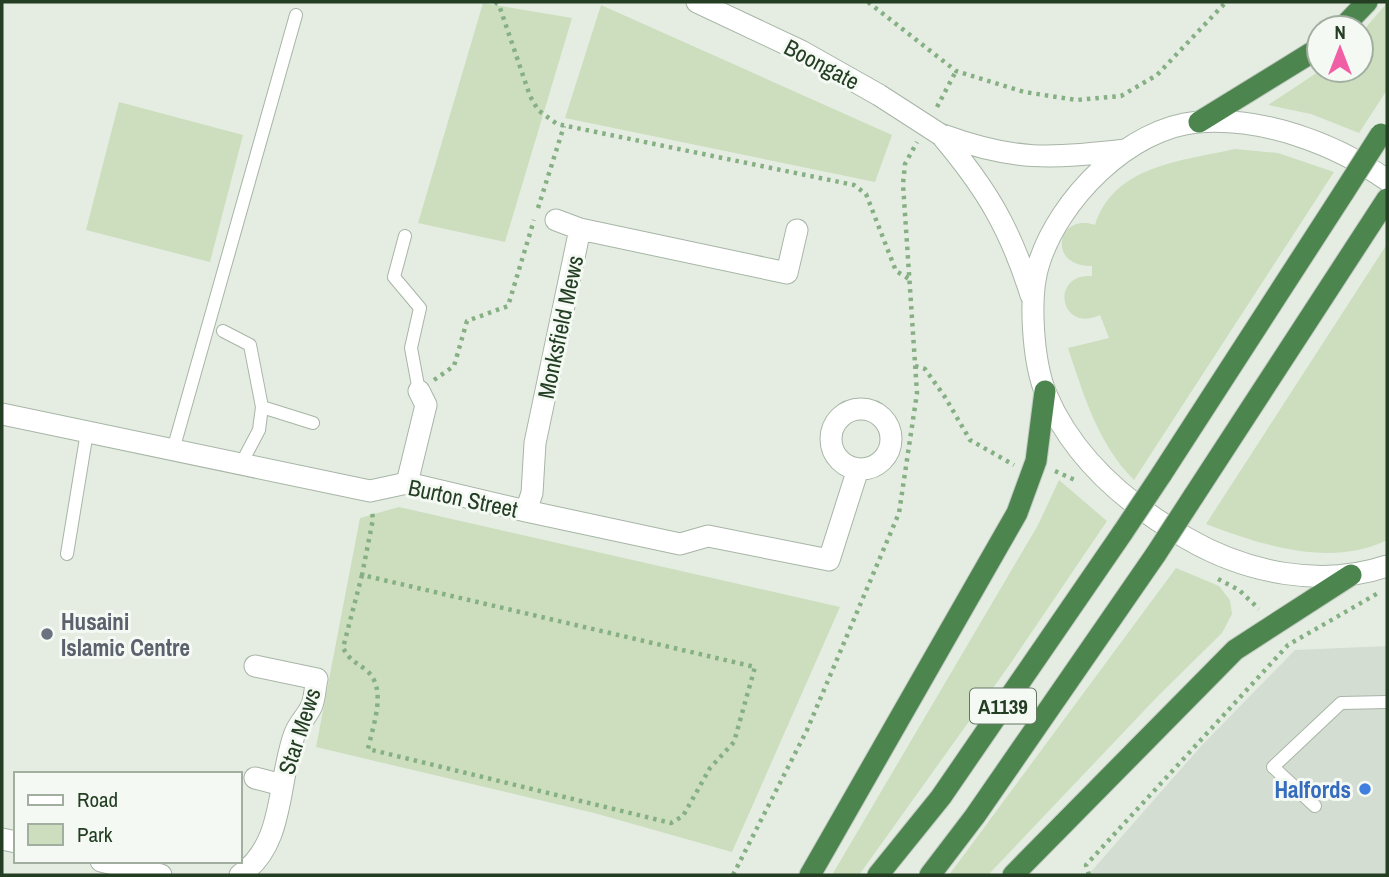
<svg xmlns="http://www.w3.org/2000/svg" width="1389" height="877" font-family="'Archivo Narrow',sans-serif">
  <style>
    .built { fill: #d4ddd1 }
    .green { fill: #ccdebd }
    .lines { fill: none; stroke-linecap: round; stroke-linejoin: round }
    .service-casing { stroke: #a7b5a6; stroke-width: 14 }
    .minor-casing { stroke: #a7b5a6; stroke-width: 23 }
    .tertiary-casing { stroke: #a7b5a6; stroke-width: 23 }
    .trunk-casing { stroke: #c1c9c1; stroke-width: 23 }
    .path { stroke: #86b084; stroke-width: 4.5; stroke-dasharray: 3.5 5; stroke-linecap: butt }
    .service { stroke: #fff; stroke-width: 12 }
    .minor { stroke: #fff; stroke-width: 21 }
    .tertiary { stroke: #fff; stroke-width: 21 }
    .trunk { stroke: #4c864e; stroke-width: 21 }
    .tertiary-bridge-casing { stroke: #a7b5a6; stroke-width: 23; stroke-linecap: butt }
    .trunk-bridge-casing { stroke: #c1c9c1; stroke-width: 23; stroke-linecap: butt }
    .tertiary-bridge { stroke: #fff; stroke-width: 21 }
    .trunk-bridge { stroke: #4c864e; stroke-width: 21 }
    .worship-dot { fill: #6b7280; stroke: #f5f9f4; stroke-width: 2.5 }
    .shop-dot { fill: #3f7fe0; stroke: #f5f9f4; stroke-width: 2.5 }
    .labels { text-anchor: middle; dominant-baseline: central; stroke-width: 6; stroke-linejoin: round; paint-order: stroke }
    .shield { fill: #f5f9f4; stroke: #627662; stroke-width: 2 }
    .shield-label { font-size: 21px; font-weight: bold; fill: #233e23 }
    .street-label { font-size: 23px; fill: #233e23; stroke: #f5f9f4 }
    .worship-label { font-size: 23px; font-weight: bold; fill: #5b616d; stroke: #f5f9f4; text-anchor: start }
    .shop-label { font-size: 23px; font-weight: bold; fill: #366cbe; stroke: #f5f9f4; text-anchor: end }
  </style>
  <rect width="100%" height="100%" fill="#e5ede3"/>
  <!-- built -->
  <path class="built" d="M1387 646V875H1088L1202 745 1295 650Z"/>
  <!-- green -->
  <path class="green" d="M483 3 572 18 505 242 418 223Z
    M1387 3V90L1359 133 1311 114 1268 105 1321 70H1361V33Z
    M601 5 892 135 875 182 565 118Z
    M119 102 243 135 210 262 86 230Z
    M1235 149 1278 153 1334 172 1134 480C1098 444 1084 396 1068 348L1109 338 1100 315C1060 334 1049 273 1092 276V266C1046 267 1057 212 1095 225 1114 165 1182 161 1235 149Z
    M1387 244V540C1330 568 1261 545 1206 524Z
    M1059 480 1107 521 1008 667 859 875H832L1038 525Z
    M399 507 840 607 732 852 594 813 316 747 360 518Z
    M1176 568 1219 586 1230 600 1232 614 1222 633 1158 696 988 875H949Z"/>
  <g class="lines">
    <!-- service casing -->
    <g class="service-casing">
      <path id="service" d="M405 236 394 277 420 308 411 348 419 391
        M223 331 250 345 262 407 259 430 241 464
        M262 407 313 423
        M173 450 296 15
        M67 554 87 432
        M1315 806 1273 767 1341 703 1387 702"/>
    </g>
    <!-- minor casing -->
    <g class="minor-casing">
      <path id="minor" d="M556 220 580 229
        M831 439a30 30 0 1 1 60 0a30 30 0 1 1-60 0Z
        M2 414 370 491 407 483 526 511 680 544 708 536 829 560 858 469
        M407 483 426 405 419 391
        M526 511 532 493 535 443 580 229 787 273 797 230
        M255 778 282 785
        M2 839 16 842
        M101 861 161 875
        M240 875C286 844 277 780 295 733 299 723 308 715 312 705 315 697 315 687 317 679L255 666"/>
    </g>
    <!-- tertiary casing -->
    <g class="tertiary-casing">
      <path id="tertiary" d="M697 2 801 51 879 95
        M941 135C986 188 1010 228 1031 295
        M943 135C1014 161 1051 159 1125 150
        M1387 180C1334 143 1263 117 1198 122 1128 128 1059 200 1039 263 1028 296 1033 362 1046 394 1074 460 1128 505 1188 539 1247 573 1322 588 1387 566"/>
    </g>
    <!-- trunk casing -->
    <g class="trunk-casing">
      <path id="trunk" d="M1342 28 1367 2
        M1199 122 1319 48
        M1161 475 1344 192
        M1193 497 1387 199
        M810 875 1017 513 1036 461 1045 391
        M878 875 941 797 1123 532
        M930 875 975 816 1156 554
        M1013 875 1235 650 1351 575"/>
    </g>
    <!-- path -->
    <path class="path" d="M495 2 499 5 530 96 538 110 557 124 854 185 866 194 896 271 909 279
      M868 2 956 71 1024 92 1077 100 1121 96 1157 75 1226 2
      M937 107 956 71
      M538 208 564 126
      M915 366 925 369 945 397 970 440 1014 465
      M434 380 454 366 467 321 508 306 534 220
      M1055 471 1077 481
      M362 575 343 648C351 662 355 661 366 670 388 688 373 725 368 749L671 823 683 816 710 768 734 742 755 667 362 575 373 519 372 512
      M1218 579 1239 590 1259 609
      M733 875 807 730 899 513 917 393 903 184 905 164 917 142
      M1089 875 1086 865 1288 645 1380 592"/>
    <!-- service -->
    <use href="#service" class="service"/>
    <!-- minor -->
    <use href="#minor" class="minor"/>
    <!-- tertiary -->
    <use href="#tertiary" class="tertiary"/>
    <!-- trunk -->
    <use href="#trunk" class="trunk"/>
    <!-- tertiary-bridge casing -->
    <g class="tertiary-bridge-casing">
      <path id="tertiary-bridge" d="M879 95 941 135"/>
    </g>
    <!-- trunk-bridge casing -->
    <g class="trunk-bridge-casing">
      <path id="trunk-bridge" d="M1344 192 1381 134
        M1123 532 1161 475
        M1156 554 1193 497"/>
    </g>
    <!-- tertiary-bridge -->
    <use href="#tertiary-bridge" class="tertiary-bridge"/>
    <!-- trunk-bridge -->
    <use href="#trunk-bridge" class="trunk-bridge"/>
  </g>
  <!-- markers -->
  <circle class="worship-dot" cx="47" cy="634" r="7"/>
  <circle class="shop-dot" cx="1365" cy="789" r="7"/>
  <g class="labels">
    <!-- shield labels -->
    <rect class="shield" x="970" y="688.5" width="66" height="35" rx="5"/>
    <g class="shield-label">
      <text x="1003" y="706">A1139</text>
    </g>
    <!-- street labels -->
    <g class="street-label">
      <text transform="translate(822 64) rotate(28)">Boongate</text>
      <text transform="translate(560 327) rotate(-78)">Monksfield Mews</text>
      <text transform="translate(463 498) rotate(12)">Burton Street</text>
      <text transform="translate(299 731) rotate(-72)">Star Mews</text>
    </g>
    <!-- worship labels -->
    <g class="worship-label">
      <text x="61" y="621">Husaini<tspan x="61" dy="26">Islamic Centre</tspan></text>
    </g>
    <!-- shop labels -->
    <g class="shop-label">
      <text x="1351" y="789">Halfords</text>
    </g>
  </g>
  <!-- border -->
  <rect width="1389" height="877" fill="none" stroke="#233e23" stroke-width="7"/>
  <!-- legend -->
  <rect x="14" y="772" width="228" height="91" fill="#f5f9f4" stroke="#a1aea0" stroke-width="2"/>
  <rect x="28" y="795" width="35" height="10" fill="#ffffff" stroke="#a1aea0" stroke-width="2"/>
  <text x="77" y="807" font-size="21" fill="#233e23">Road</text>
  <rect x="28" y="824" width="35" height="21" fill="#ccdebd" stroke="#a1aea0" stroke-width="2"/>
  <text x="77" y="842" font-size="21" fill="#233e23">Park</text>
  <!-- north arrow -->
  <g transform="translate(1340 49)"><circle r="33" fill="#f5f9f4" stroke="#a1aea0" stroke-width="2"/>
  <path d="M0-5L12 26L0 18L-12 26Z" fill="#f05ea5"/>
  <text y="-10" font-size="19" font-weight="bold" text-anchor="middle" fill="#233e23">N</text>
  </g>
</svg>
